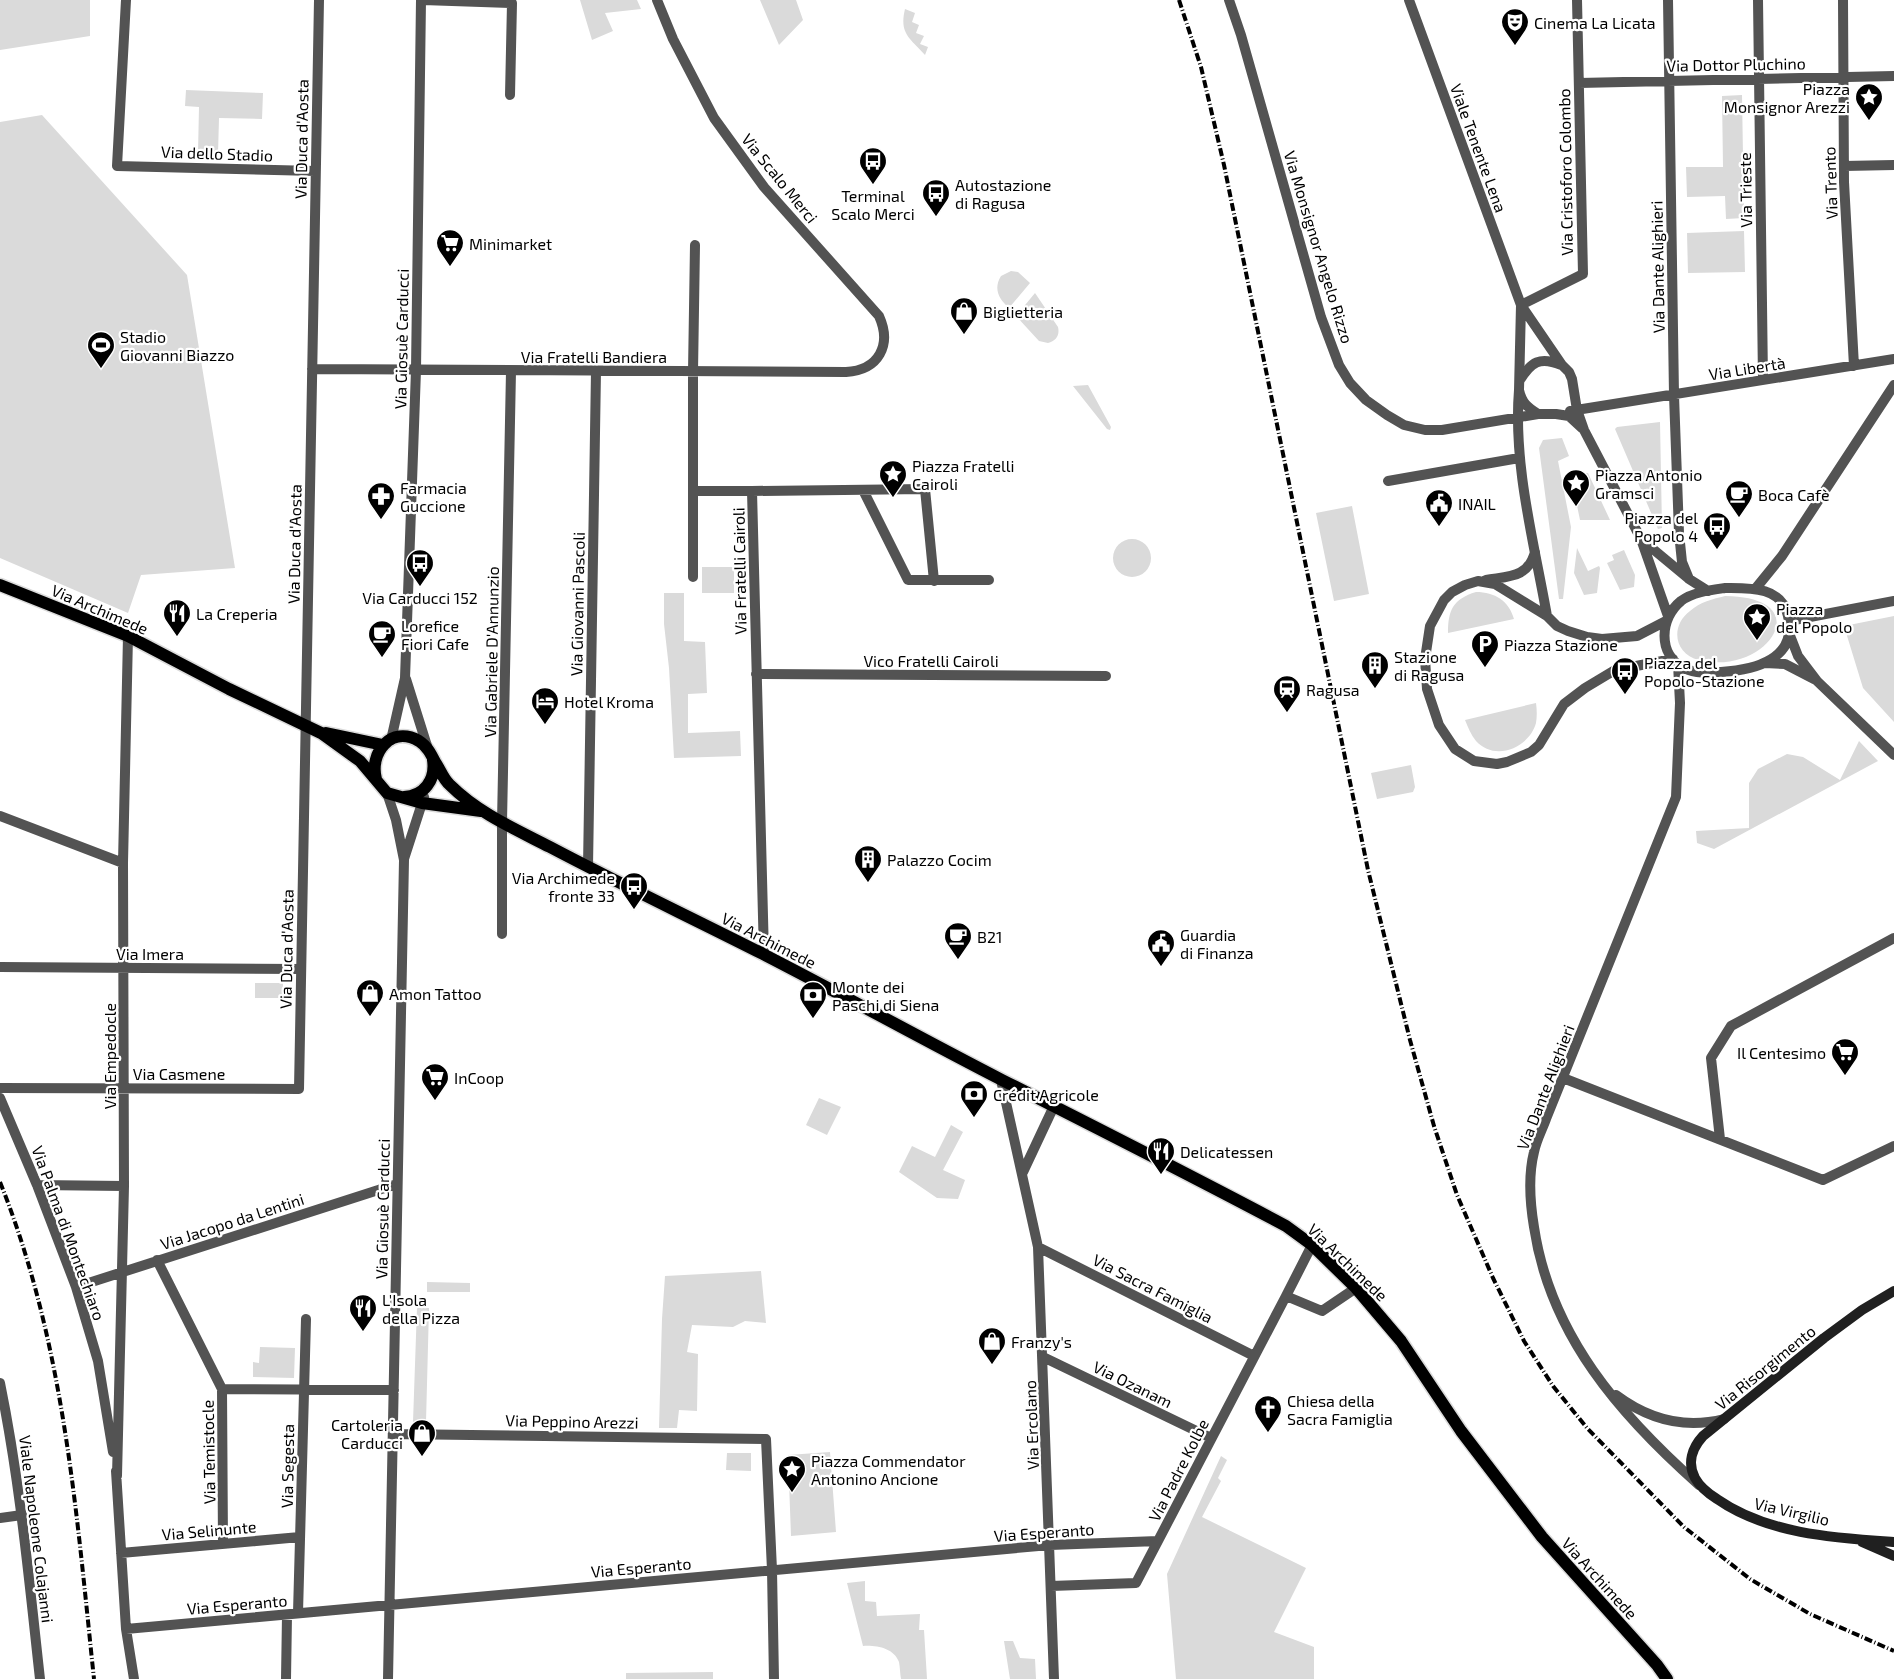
<svg xmlns="http://www.w3.org/2000/svg" width="1894" height="1679" font-family="'Exo 2',sans-serif">
  <style>
    .green { fill: #dadada }
    .lines { fill: none; stroke-linecap: round; stroke-linejoin: round }
    .primary-casing { stroke: #dbdbdb; stroke-width: 15 }
    .minor { stroke: #535353; stroke-width: 10 }
    .tertiary { stroke: #535353; stroke-width: 10 }
    .secondary { stroke: #202020; stroke-width: 10 }
    .primary { stroke: #000; stroke-width: 12 }
    .rail { stroke: #000; stroke-width: 4; stroke-dasharray: 8 2.5 1 2.5; stroke-linecap: butt }
    .labels { text-anchor: middle; dominant-baseline: central; stroke-width: 4.5; stroke-linejoin: round; paint-order: stroke }
    .poi-label { font-size: 16px; fill: #000; stroke: #fff; text-anchor: start }
    .street-label { font-size: 16px; fill: #000; stroke: #fff }
  </style>
  <rect width="100%" height="100%" fill="#fff"/>
  <!-- green -->
  <path class="green" d="M0 0H90V36L0 50Z
    M580 0H637L641 9 605 13 613 31 592 40Z
    M760 0H796L803 20 779 45Z
    M905 9 915 13 912 22 919 25 916 33 924 36 920 44 928 47 925 55C910 38 899 34 905 9Z
    M186 90 263 93 262 119 219 118 218 154 198 153 199 107 185 106Z
    M1742 95 1744 218 1726 219 1725 196 1687 197 1686 167H1723L1722 96Z
    M42 115 187 275 235 568 141 575 128 613 0 558V122Z
    M1744 231 1745 272 1688 273 1687 233Z
    M1011 271 1018 272 1030 283 1009 308C999 299 993 289 1001 276Z
    M1035 293 1058 327C1060 335 1056 341 1048 343L1039 341 1016 316Z
    M1088 385 1111 427 1110 430 1107 429 1073 386Z
    M1660 422 1662 528 1658 529 1615 429 1617 427Z
    M1562 438 1569 456 1558 461 1571 527 1563 599H1559L1539 448 1543 440Z
    M1570 472 1588 473 1610 520H1580Z
    M1352 506 1369 594 1334 601 1316 513Z
    M1113 558a19 19 0 1 1 38 0a19 19 0 1 1-38 0Z
    M1577 548 1588 571 1599 566 1600 568 1597 593 1584 595 1574 573Z
    M1624 550 1635 575 1634 587 1620 590 1607 563 1614 560 1612 555Z
    M702 567H734V593H702Z
    M1476 592C1495 592 1509 601 1514 619L1448 633C1448 610 1453 599 1476 592Z
    M664 593H684V641L705 642 707 693 688 694V733L740 731 741 756 674 758 669 668 664 624Z
    M1725 596C1821 597 1766 677 1699 660 1674 654 1670 626 1690 611 1700 602 1713 599 1725 596Z
    M1894 616V722L1863 688 1844 626Z
    M1536 703C1537 710 1537 717 1536 723 1529 748 1495 762 1476 741 1471 735 1468 727 1465 720Z
    M1859 741 1878 761 1714 849 1697 843 1696 831 1749 828V783L1758 769 1787 754 1803 757 1840 780Z
    M1411 765 1415 787 1413 792 1377 799 1371 773Z
    M255 983H283V998H255Z
    M819 1098 841 1107 827 1135 806 1125Z
    M951 1125 963 1132 943 1170 965 1180 958 1199 937 1198 899 1172 912 1146 935 1157Z
    M761 1271 766 1323 745 1321 733 1327 692 1325 687 1352 698 1354 697 1411 679 1410 677 1428H659L662 1319 665 1276Z
    M427 1282 470 1283V1292H427Z
    M417 1307 429 1308 426 1422H413Z
    M260 1347 295 1348 294 1378 253 1377V1362L259 1363Z
    M830 1452 836 1532 791 1536 788 1455Z
    M727 1453H751V1471L726 1470Z
    M1221 1456 1227 1460 1218 1478 1221 1481 1202 1517 1306 1568 1274 1632 1314 1647V1679H1176L1167 1574Z
    M865 1581V1601L876 1602 877 1616 920 1614 919 1630H924L927 1679H901C900 1674 900 1667 899 1662 894 1648 876 1645 863 1646L847 1583Z
    M1004 1641H1013L1020 1658 1035 1659 1036 1679H1010Z
    M713 1672V1679H626V1673Z"/>
  <g class="lines">
    <!-- primary casing -->
    <g class="primary-casing">
      <path id="primary" d="M0 585 128 636 229 689 321 733 360 761 387 793 422 803 481 811
        M326 733 383 745
        M376 779C369 753 391 725 419 741 427 746 431 754 435 762 440 769 443 779 450 785 478 813 515 829 550 847 620 884 692 918 763 954 843 995 922 1039 1002 1080 1097 1128 1192 1176 1286 1226L1312 1245 1356 1288 1401 1341 1461 1431 1542 1537 1657 1665 1667 1679
        M404 797C424 796 436 780 433 760"/>
    </g>
    <!-- minor -->
    <path class="minor" d="M126 0 117 166 315 171
      M423 0 512 3 510 95
      M1229 0 1241 35 1321 317 1339 365 1350 383 1366 400 1387 415 1404 425 1425 430H1442L1538 414H1556L1569 416 1582 428
      M1409 0 1521 305 1562 365 1569 372 1572 379 1577 410 1584 430 1641 539 1668 616
      M1668 0 1674 395 1679 533 1682 562 1689 579
      M1758 0 1763 380
      M1843 0 1844 182 1854 366
      M1579 83 1894 76
      M1844 166 1894 165
      M695 245 693 372V491H752L764 955
      M1521 305 1583 274 1577 0
      M1521 305 1519 390C1522 403 1527 407 1538 414
      M312 369 846 372C879 370 892 345 879 316L764 187 714 118 673 39 657 0
      M1520 380C1531 362 1540 356 1561 365
      M1519 390C1513 465 1534 542 1547 616
      M1570 411 1894 359
      M1388 481 1519 458
      M863 490 908 580H989
      M752 491 925 489 934 581
      M1642 540 1689 579 1708 591
      M693 577V491
      M1486 580C1509 576 1528 578 1535 552
      M1725 588C1748 588 1782 586 1788 616 1798 659 1755 670 1721 672 1708 673 1696 674 1684 668 1657 654 1660 618 1681 601 1693 592 1711 590 1725 588Z
      M1756 588 1782 556 1894 385
      M1666 621 1637 636 1602 639 1587 637 1568 631 1557 626 1547 616 1495 584 1478 581 1465 585 1452 592 1444 600 1430 626 1425 659 1427 689 1439 725 1455 749 1474 761 1497 764 1507 762 1531 752 1539 745 1564 704 1585 688 1615 670 1673 659
      M1789 621 1894 601
      M1789 633 1798 656 1817 681 1894 755
      M1765 663 1785 664 1814 679
      M1678 664 1680 703 1676 797 1546 1119C1542 1130 1536 1141 1534 1152 1528 1176 1530 1203 1534 1227 1550 1335 1620 1415 1699 1485
      M756 674 1106 676
      M406 679 428 749
      M391 740 405 678 416 370 421 0
      M387 793 396 820 404 860 388 1679
      M0 816 123 863
      M404 859 424 797
      M588 867 596 371
      M502 934V822L511 371
      M0 967 301 969
      M1563 1078 1823 1180 1894 1146
      M1001 1080 1038 1247 1054 1679
      M0 1088 299 1089 319 0
      M0 1098 37 1185 76 1287 98 1361 113 1452
      M1720 1139 1711 1058 1731 1026 1894 938
      M1023 1172 1054 1106
      M37 1185 124 1186
      M1038 1247 1254 1356
      M157 1260 222 1389 394 1390
      M76 1287 397 1184
      M1286 1296 1312 1245
      M1043 1357 1211 1438
      M222 1389 223 1544
      M1616 1395C1648 1419 1685 1429 1724 1419
      M393 1434 766 1439 772 1570 774 1679
      M116 1471 126 1629 134 1679
      M117 1476 124 1186 123 863 128 636
      M0 1518 22 1515
      M121 1553 300 1537
      M1051 1586 1136 1583 1286 1296 1322 1311 1356 1288
      M298 1613 306 1319
      M126 1629 1050 1545 1158 1541
      M286 1679 287 1615"/>
    <!-- tertiary -->
    <path class="tertiary" d="M0 1383C20 1481 29 1580 40 1679"/>
    <!-- secondary -->
    <path class="secondary" d="M1894 1291 1862 1310 1824 1338 1703 1436C1692 1448 1687 1463 1695 1478 1700 1487 1709 1494 1717 1499 1767 1534 1835 1538 1894 1542
      M1862 1542 1894 1556"/>
    <!-- primary -->
    <use href="#primary" class="primary"/>
    <!-- rail -->
    <path class="rail" d="M1179 0 1201 67 1224 165 1368 870 1410 1040 1434 1126 1457 1195 1493 1278 1524 1341 1553 1386 1587 1428 1684 1527 1750 1579 1810 1614 1894 1651
      M0 1182C64 1342 76 1509 94 1679"/>
  </g>
  <!-- icons -->
  <defs>
    <g id="theatre-pin" transform="scale(1.4375)"><path d="M0 17L-7.5 6A9.5 9.5 0 1 1 7.5 6Z" fill="#000" stroke="#fff"/><path d="M-5-5.5Q0-4 5-5.5V0Q5 5 0 6Q-5 5-5 0ZM-3.3-2.5H-1v1.5H-3.3ZM1-2.5H3.3v1.5H1ZM-2.8 1Q0 5.5 2.8 1Z" fill="#fff"/></g>
    <g id="sight-pin" transform="scale(1.4375)"><path d="M0 17L-7.5 6A9.5 9.5 0 1 1 7.5 6Z" fill="#000" stroke="#fff"/><path d="M0-6L1.8-2.2L6-1.7L2.9 1.2L3.7 5.4L0 3.3L-3.7 5.4L-2.9 1.2L-6-1.7L-1.8-2.2Z" fill="#fff"/></g>
    <g id="bus-pin" transform="scale(1.4375)"><path d="M0 17L-7.5 6A9.5 9.5 0 1 1 7.5 6Z" fill="#000" stroke="#fff"/><path d="M-5-6H5V4H4V6H2V4H-2V6H-4V4H-5ZM-3.5-4V0h7V-4ZM-3.5 1.2v1.5H-2V1.2ZM2 1.2v1.5H3.5V1.2Z" fill="#fff"/></g>
    <g id="supermarket-pin" transform="scale(1.4375)"><path d="M0 17L-7.5 6A9.5 9.5 0 1 1 7.5 6Z" fill="#000" stroke="#fff"/><path d="M-6-5.5h2.5l.6 2H6L4.5 2H-2.5L-4.4-4H-6ZM-1.5 3.2a1.3 1.3 0 1 0 .1 0ZM3 3.2a1.3 1.3 0 1 0 .1 0Z" fill="#fff"/></g>
    <g id="shop-pin" transform="scale(1.4375)"><path d="M0 17L-7.5 6A9.5 9.5 0 1 1 7.5 6Z" fill="#000" stroke="#fff"/><path d="M-5-2.5h2.3a2.7 3.5 0 0 1 5.4 0H5L5.5 6h-11ZM-1.5-2.5h3a1.5 2.3 0 0 0-3 0Z" fill="#fff"/></g>
    <g id="stadium-pin" transform="scale(1.4375)"><path d="M0 17L-7.5 6A9.5 9.5 0 1 1 7.5 6Z" fill="#000" stroke="#fff"/><path d="M0-5a6.5 5 0 1 0 0 10a6.5 5 0 1 0 0-10ZM-3.5-1.8h7v3.6h-7Z" fill="#fff"/></g>
    <g id="cafe-pin" transform="scale(1.4375)"><path d="M0 17L-7.5 6A9.5 9.5 0 1 1 7.5 6Z" fill="#000" stroke="#fff"/><path d="M-5.5-4.5H6V0H3Q3 3.5 0 3.5H-2.5Q-5.5 3.5-5.5 0ZM3-3.2v2h1.7v-2ZM-6 4.5H4V6H-6Z" fill="#fff"/></g>
    <g id="pharmacy-pin" transform="scale(1.4375)"><path d="M0 17L-7.5 6A9.5 9.5 0 1 1 7.5 6Z" fill="#000" stroke="#fff"/><path d="M-2-6h4v4h4v4h-4v4h-4v-4h-4v-4h4Z" fill="#fff"/></g>
    <g id="civic-pin" transform="scale(1.4375)"><path d="M0 17L-7.5 6A9.5 9.5 0 1 1 7.5 6Z" fill="#000" stroke="#fff"/><path d="M-.6-6.5H3V-4.5H.6V-3L4-1V1h2V6H-6V1h2V-1L-.6-3ZM-1.2 2.5V6h2.4V2.5Z" fill="#fff"/></g>
    <g id="restaurant-pin" transform="scale(1.4375)"><path d="M0 17L-7.5 6A9.5 9.5 0 1 1 7.5 6Z" fill="#000" stroke="#fff"/><path d="M-5-6h1v4h1v-4h1v4h1v-4h1v5L-1.5 .5V6h-2V.5L-5-1ZM5-6V6H3V1.5H1.5Q1.5-4 5-6Z" fill="#fff"/></g>
    <g id="parking-pin" transform="scale(1.4375)"><path d="M0 17L-7.5 6A9.5 9.5 0 1 1 7.5 6Z" fill="#000" stroke="#fff"/><path d="M-3.5-5.5H1a3.5 3.5 0 0 1 0 7H-1V5.5H-3.5ZM-1-3.4V-.6H.8a1.4 1.4 0 0 0 0-2.8Z" fill="#fff"/></g>
    <g id="building-pin" transform="scale(1.4375)"><path d="M0 17L-7.5 6A9.5 9.5 0 1 1 7.5 6Z" fill="#000" stroke="#fff"/><path d="M-4-6H4V6H1V3H-1V6H-4ZM-2.5-4.3h1.7v1.8h-1.7ZM.8-4.3h1.7v1.8H.8ZM-2.5-1h1.7V.8h-1.7ZM.8-1h1.7V.8H.8Z" fill="#fff"/></g>
    <g id="station-pin" transform="scale(1.4375)"><path d="M0 17L-7.5 6A9.5 9.5 0 1 1 7.5 6Z" fill="#000" stroke="#fff"/><path d="M-3-6H3Q5-6 5-4V2Q5 4 3 4L4.5 6H3L1.5 4h-3L-3 6H-4.5L-3 4Q-5 4-5 2V-4Q-5-6-3-6ZM-3.5-4v3h7v-3ZM-3.5 1v1.5H-2V1ZM2 1v1.5H3.5V1Z" fill="#fff"/></g>
    <g id="hotel-pin" transform="scale(1.4375)"><path d="M0 17L-7.5 6A9.5 9.5 0 1 1 7.5 6Z" fill="#000" stroke="#fff"/><path d="M-6-4.5h1.5V1H6V5H4.5V3h-9V5H-6ZM-4 0a1.8 1.8 0 1 1 3.6 0ZM.5 0V-2.5h3Q6-2.5 6 0Z" fill="#fff"/></g>
    <g id="bank-pin" transform="scale(1.4375)"><path d="M0 17L-7.5 6A9.5 9.5 0 1 1 7.5 6Z" fill="#000" stroke="#fff"/><path d="M-6-4H6V4H-6ZM0-2.3a2.3 2.3 0 1 0 0 4.6a2.3 2.3 0 1 0 0-4.6Z" fill="#fff"/></g>
    <g id="church-pin" transform="scale(1.4375)"><path d="M0 17L-7.5 6A9.5 9.5 0 1 1 7.5 6Z" fill="#000" stroke="#fff"/><path d="M-1.2-6h2.4v3.5h3.3v2.4h-3.3V6h-2.4V-.1h-3.3v-2.4h3.3Z" fill="#fff"/></g>
  </defs>
  <g fill-rule="evenodd">
    <use href="#theatre-pin" x="1515" y="22"/>
    <use href="#sight-pin" x="1869" y="97"/>
    <use href="#bus-pin" x="873" y="161"/>
    <use href="#bus-pin" x="936" y="193"/>
    <use href="#supermarket-pin" x="450" y="243"/>
    <use href="#shop-pin" x="964" y="311"/>
    <use href="#stadium-pin" x="101" y="345"/>
    <use href="#sight-pin" x="893" y="474"/>
    <use href="#sight-pin" x="1576" y="483"/>
    <use href="#cafe-pin" x="1739" y="494"/>
    <use href="#pharmacy-pin" x="381" y="496"/>
    <use href="#civic-pin" x="1439" y="503"/>
    <use href="#bus-pin" x="1717" y="526"/>
    <use href="#bus-pin" x="420" y="563"/>
    <use href="#restaurant-pin" x="177" y="613"/>
    <use href="#sight-pin" x="1757" y="617"/>
    <use href="#cafe-pin" x="382" y="634"/>
    <use href="#parking-pin" x="1485" y="644"/>
    <use href="#building-pin" x="1375" y="665"/>
    <use href="#bus-pin" x="1625" y="671"/>
    <use href="#station-pin" x="1287" y="689"/>
    <use href="#hotel-pin" x="545" y="701"/>
    <use href="#building-pin" x="868" y="859"/>
    <use href="#bus-pin" x="634" y="886"/>
    <use href="#cafe-pin" x="958" y="936"/>
    <use href="#civic-pin" x="1161" y="943"/>
    <use href="#shop-pin" x="370" y="993"/>
    <use href="#bank-pin" x="813" y="995"/>
    <use href="#supermarket-pin" x="1845" y="1052"/>
    <use href="#supermarket-pin" x="435" y="1077"/>
    <use href="#bank-pin" x="974" y="1094"/>
    <use href="#restaurant-pin" x="1161" y="1151"/>
    <use href="#restaurant-pin" x="363" y="1308"/>
    <use href="#shop-pin" x="992" y="1341"/>
    <use href="#church-pin" x="1268" y="1409"/>
    <use href="#shop-pin" x="422" y="1433"/>
    <use href="#sight-pin" x="792" y="1469"/>
  </g>
  <g class="labels">
    <!-- poi labels -->
    <g class="poi-label">
      <text x="1534" y="22">Cinema La Licata</text>
      <text x="1850" y="88" text-anchor="end">Piazza<tspan x="1850" dy="18">Monsignor Arezzi</tspan></text>
      <text x="955" y="184">Autostazione<tspan x="955" dy="18">di Ragusa</tspan></text>
      <text x="873" y="195" text-anchor="middle">Terminal<tspan x="873" dy="18">Scalo Merci</tspan></text>
      <text x="469" y="243">Minimarket</text>
      <text x="983" y="311">Biglietteria</text>
      <text x="120" y="336">Stadio<tspan x="120" dy="18">Giovanni Biazzo</tspan></text>
      <text x="912" y="465">Piazza Fratelli<tspan x="912" dy="18">Cairoli</tspan></text>
      <text x="1595" y="474">Piazza Antonio<tspan x="1595" dy="18">Gramsci</tspan></text>
      <text x="400" y="487">Farmacia<tspan x="400" dy="18">Guccione</tspan></text>
      <text x="1758" y="494">Boca Cafè</text>
      <text x="1458" y="503">INAIL</text>
      <text x="1698" y="517" text-anchor="end">Piazza del<tspan x="1698" dy="18">Popolo 4</tspan></text>
      <text x="420" y="597" text-anchor="middle">Via Carducci 152</text>
      <text x="1776" y="608">Piazza<tspan x="1776" dy="18">del Popolo</tspan></text>
      <text x="196" y="613">La Creperia</text>
      <text x="401" y="625">Lorefice<tspan x="401" dy="18">Fiori Cafe</tspan></text>
      <text x="1504" y="644">Piazza Stazione</text>
      <text x="1394" y="656">Stazione<tspan x="1394" dy="18">di Ragusa</tspan></text>
      <text x="1644" y="662">Piazza del<tspan x="1644" dy="18">Popolo-Stazione</tspan></text>
      <text x="1306" y="689">Ragusa</text>
      <text x="564" y="701">Hotel Kroma</text>
      <text x="887" y="859">Palazzo Cocim</text>
      <text x="615" y="877" text-anchor="end">Via Archimede<tspan x="615" dy="18">fronte 33</tspan></text>
      <text x="1180" y="934">Guardia<tspan x="1180" dy="18">di Finanza</tspan></text>
      <text x="977" y="936">B21</text>
      <text x="832" y="986">Monte dei<tspan x="832" dy="18">Paschi di Siena</tspan></text>
      <text x="389" y="993">Amon Tattoo</text>
      <text x="1826" y="1052" text-anchor="end">Il Centesimo</text>
      <text x="454" y="1077">InCoop</text>
      <text x="993" y="1094">Crédit Agricole</text>
      <text x="1180" y="1151">Delicatessen</text>
      <text x="382" y="1299">L'Isola<tspan x="382" dy="18">della Pizza</tspan></text>
      <text x="1011" y="1341">Franzy's</text>
      <text x="1287" y="1400">Chiesa della<tspan x="1287" dy="18">Sacra Famiglia</tspan></text>
      <text x="403" y="1424" text-anchor="end">Cartoleria<tspan x="403" dy="18">Carducci</tspan></text>
      <text x="811" y="1460">Piazza Commendator<tspan x="811" dy="18">Antonino Ancione</tspan></text>
    </g>
    <!-- street labels -->
    <g class="street-label">
      <text transform="translate(1736 64) rotate(-1)">Via Dottor Pluchino</text>
      <text transform="translate(301 139) rotate(-89)">Via Duca d'Aosta</text>
      <text transform="translate(1479 148) rotate(70)">Viale Tenente Lena</text>
      <text transform="translate(217 153) rotate(2)">Via dello Stadio</text>
      <text transform="translate(1565 172) rotate(-91)">Via Cristoforo Colombo</text>
      <text transform="translate(780 178) rotate(51)">Via Scalo Merci</text>
      <text transform="translate(1830 183) rotate(-92)">Via Trento</text>
      <text transform="translate(1745 190) rotate(-91)">Via Trieste</text>
      <text transform="translate(1319 247) rotate(73)">Via Monsignor Angelo Rizzo</text>
      <text transform="translate(1657 267) rotate(-91)">Via Dante Alighieri</text>
      <text transform="translate(401 339) rotate(-89)">Via Giosuè Carducci</text>
      <text x="594" y="356">Via Fratelli Bandiera</text>
      <text transform="translate(1747 368) rotate(-9)">Via Libertà</text>
      <text transform="translate(294 544) rotate(-89)">Via Duca d'Aosta</text>
      <text transform="translate(739 571) rotate(-91)">Via Fratelli Cairoli</text>
      <text transform="translate(577 604) rotate(-89)">Via Giovanni Pascoli</text>
      <text transform="translate(100 609) rotate(23)">Via Archimede</text>
      <text transform="translate(491 652) rotate(-89)">Via Gabriele D'Annunzio</text>
      <text x="931" y="660">Vico Fratelli Cairoli</text>
      <text transform="translate(769 940) rotate(27)">Via Archimede</text>
      <text transform="translate(286 949) rotate(-89)">Via Duca d'Aosta</text>
      <text x="150" y="953">Via Imera</text>
      <text transform="translate(109 1056) rotate(-90)">Via Empedocle</text>
      <text x="179" y="1073">Via Casmene</text>
      <text transform="translate(1545 1087) rotate(-69)">Via Dante Alighieri</text>
      <text transform="translate(382 1209) rotate(-89)">Via Giosuè Carducci</text>
      <text transform="translate(232 1221) rotate(-18)">Via Jacopo da Lentini</text>
      <text transform="translate(69 1233) rotate(70)">Via Palma di Montechiaro</text>
      <text transform="translate(1348 1262) rotate(44)">Via Archimede</text>
      <text transform="translate(1153 1288) rotate(27)">Via Sacra Famiglia</text>
      <text transform="translate(1765 1367) rotate(-39)">Via Risorgimento</text>
      <text transform="translate(1133 1384) rotate(26)">Via Ozanam</text>
      <text transform="translate(572 1421) rotate(1)">Via Peppino Arezzi</text>
      <text transform="translate(1031 1425) rotate(-92)">Via Ercolano</text>
      <text transform="translate(208 1452) rotate(-91)">Via Temistocle</text>
      <text transform="translate(287 1466) rotate(-89)">Via Segesta</text>
      <text transform="translate(1178 1470) rotate(-63)">Via Padre Kolbe</text>
      <text transform="translate(1792 1511) rotate(13)">Via Virgilio</text>
      <text transform="translate(37 1529) rotate(83)">Viale Napoleone Colajanni</text>
      <text transform="translate(209 1530) rotate(-5)">Via Selinunte</text>
      <text transform="translate(1044 1532) rotate(-4)">Via Esperanto</text>
      <text transform="translate(641 1567) rotate(-5)">Via Esperanto</text>
      <text transform="translate(1600 1578) rotate(48)">Via Archimede</text>
      <text transform="translate(237 1604) rotate(-5)">Via Esperanto</text>
    </g>
  </g>
</svg>
